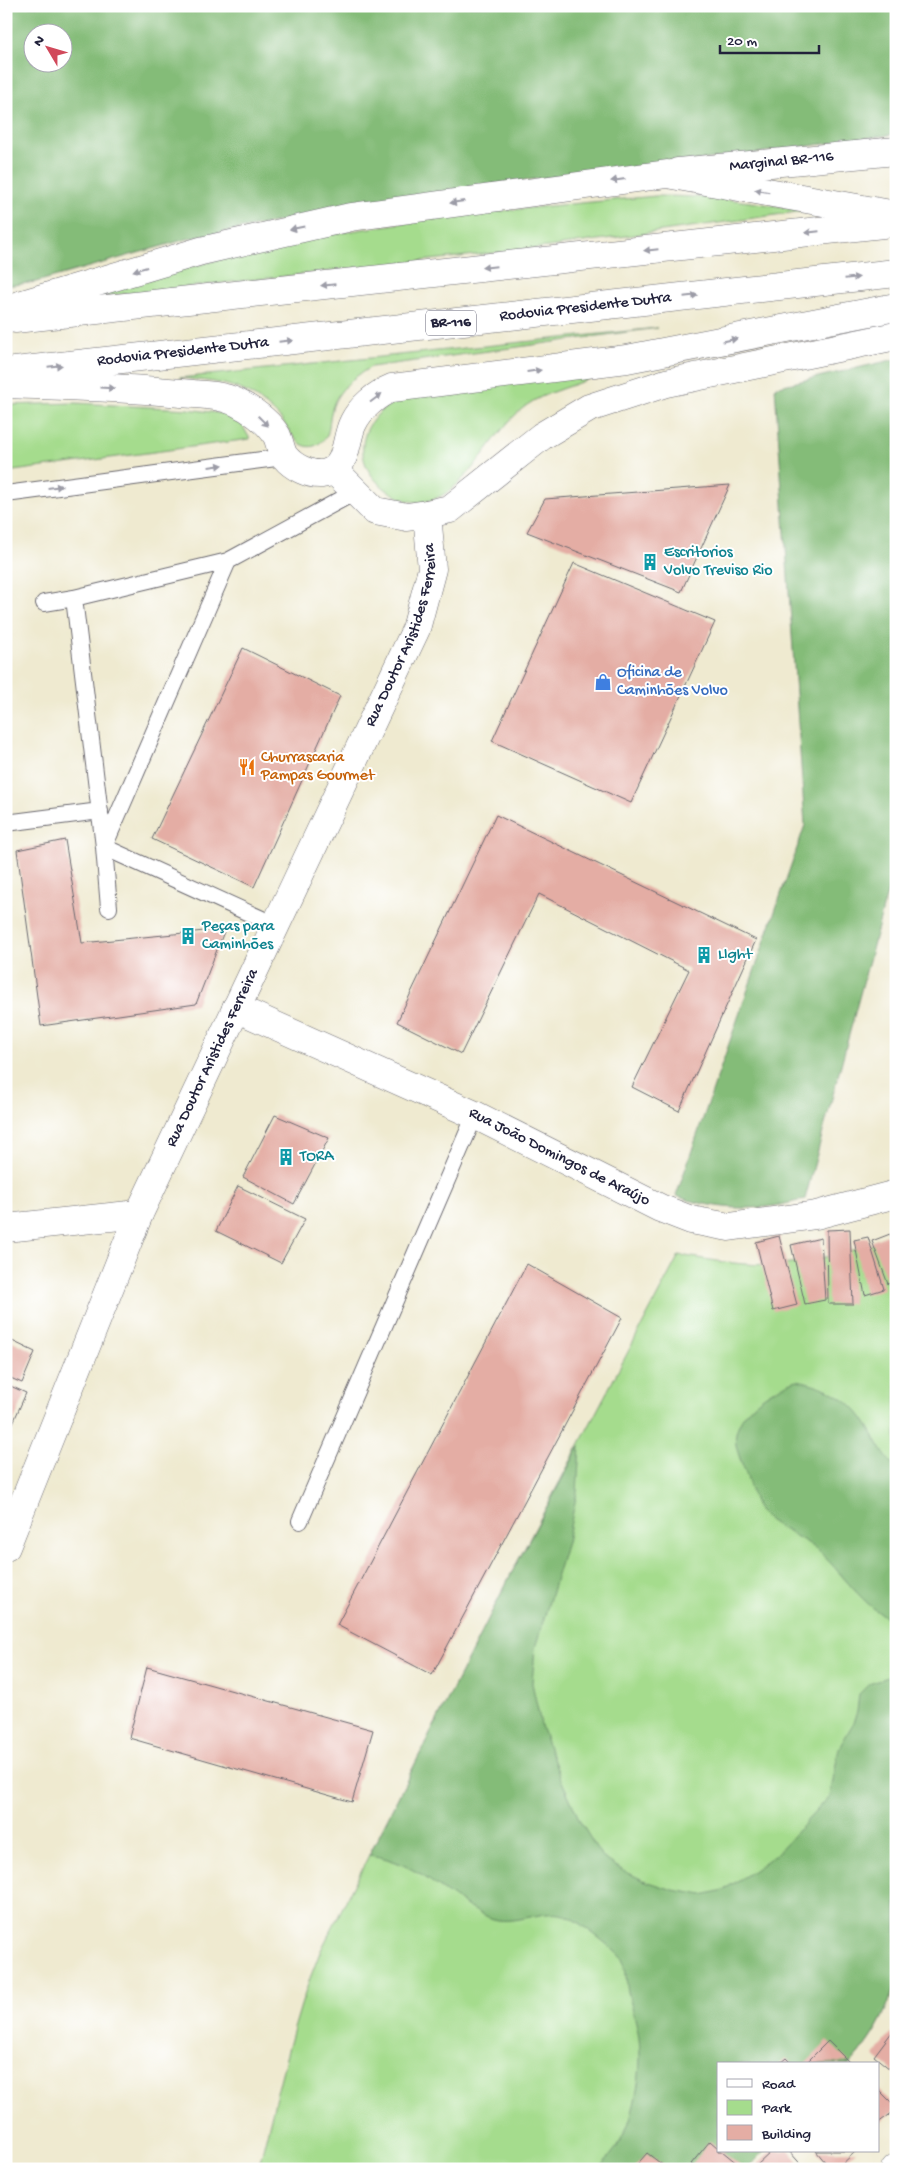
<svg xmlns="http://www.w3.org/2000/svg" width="902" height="2175" font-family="'Gochi Hand',sans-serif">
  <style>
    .green { fill: #a5dc8d; stroke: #647f64 }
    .forest { fill: #84bc78; stroke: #536f5a; fill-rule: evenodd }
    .building { fill: #e4ada4 }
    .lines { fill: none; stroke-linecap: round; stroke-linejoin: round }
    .service-casing { stroke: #6a686f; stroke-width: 18 }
    .minor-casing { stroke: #6a686f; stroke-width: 29 }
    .secondary-casing { stroke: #6a686f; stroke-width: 29 }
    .motorway-casing { stroke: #6a686f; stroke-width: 29 }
    .service { stroke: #fff; stroke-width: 16 }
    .minor { stroke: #fff; stroke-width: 28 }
    .secondary { stroke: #fff; stroke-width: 28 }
    .motorway { stroke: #fff; stroke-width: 28 }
    .oneway { fill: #9c9ca7 }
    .labels { text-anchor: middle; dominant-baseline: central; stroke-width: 4; stroke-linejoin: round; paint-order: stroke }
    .shield { fill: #fff; stroke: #646476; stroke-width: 1 }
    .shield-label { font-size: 15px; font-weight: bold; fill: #22223b }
    .street-label { font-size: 16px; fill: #22223b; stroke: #fff }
    .culture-label { font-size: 16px; fill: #0d838f; stroke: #fff; text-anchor: start }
    .shop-label { font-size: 16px; fill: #366cbe; stroke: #fff; text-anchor: start }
    .food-label { font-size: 16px; fill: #c56008; stroke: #fff; text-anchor: start }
  </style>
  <rect width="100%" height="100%" fill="#fff"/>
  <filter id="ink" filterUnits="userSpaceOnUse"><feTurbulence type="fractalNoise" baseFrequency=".02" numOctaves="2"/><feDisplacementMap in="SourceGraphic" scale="10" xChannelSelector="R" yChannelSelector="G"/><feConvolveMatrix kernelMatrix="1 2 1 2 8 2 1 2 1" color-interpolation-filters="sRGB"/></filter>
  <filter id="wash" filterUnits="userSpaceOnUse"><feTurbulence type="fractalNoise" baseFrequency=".0096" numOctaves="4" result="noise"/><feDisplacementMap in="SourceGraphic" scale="20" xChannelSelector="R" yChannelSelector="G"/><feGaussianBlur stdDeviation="1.12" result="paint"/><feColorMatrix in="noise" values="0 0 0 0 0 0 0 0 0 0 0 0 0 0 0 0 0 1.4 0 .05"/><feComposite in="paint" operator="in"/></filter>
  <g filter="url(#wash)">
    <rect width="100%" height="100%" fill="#efead0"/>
    <!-- green -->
    <path class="green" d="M656 196C707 196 755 201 804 211L548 247 79 299C156 277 234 253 313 238 426 216 541 207 656 196Z
      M657 328 371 367C355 376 337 390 332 409 329 418 330 427 327 436 321 443 313 450 303 445 293 440 286 424 278 416 247 384 221 382 179 378Z
      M635 359C619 366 603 374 586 380 567 388 544 393 527 405 493 429 470 489 431 500 418 504 407 502 395 495 349 470 354 422 399 399Z
      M75 403 188 409 225 414 241 423 250 439 6 472V405Z
      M896 1238V1982C885 2016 874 2037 850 2064H718V2151H765L747 2169H258C277 2096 292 2021 320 1952L510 1576 679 1255C712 1260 745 1267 779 1264 818 1262 857 1248 896 1238Z"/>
    <!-- forest -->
    <path class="forest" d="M6 6H896V134L750 154 476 186 353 207 187 239 36 282 6 286ZM32 32H62V62H32Z
      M896 359V860L805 1199C762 1212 717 1211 676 1196L805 825 775 387Z
      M797 1380C822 1385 845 1395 861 1416 873 1431 879 1450 893 1465L896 1464V1622C861 1607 843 1572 815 1548 799 1536 778 1529 763 1515 754 1506 751 1489 747 1477 743 1464 733 1447 736 1433 742 1406 774 1388 797 1380Z
      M580 1446 577 1492 567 1542 535 1648 532 1683 542 1729 560 1777 581 1823 602 1857 622 1870 643 1880 673 1890 703 1895 723 1890 750 1873 775 1855 830 1796 839 1748 851 1727 857 1712 859 1694 869 1684 896 1674V1982C885 2016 874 2037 850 2064H718V2151H765L747 2169H598C606 2161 614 2152 620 2142 636 2115 644 2063 638 2032 636 2020 632 2008 629 1996 625 1983 628 1971 622 1959 616 1950 579 1922 569 1917 547 1905 514 1929 488 1917 444 1898 420 1862 369 1855L510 1576Z"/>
    <g id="blocks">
      <!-- building -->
      <path class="building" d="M730 485 681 592 527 532 545 499Z
        M574 563 715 622 631 803 492 741Z
        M243 648 340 696 254 887 152 839Z
        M496 815 756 940 679 1111 632 1087 689 970 539 894 461 1054 397 1022Z
        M65 840 82 943 225 929 196 1004 41 1026 17 850Z
        M275 1115 329 1138 294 1204 243 1177Z
        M238 1186 305 1219 281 1263 216 1231Z
        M850 1229 853 1304H828L827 1230Z
        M890 1234 896 1249V1281L888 1284 872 1241Z
        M779 1236 797 1305 773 1311 756 1242Z
        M868 1237 884 1289 865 1295 854 1240Z
        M821 1238 825 1300 805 1304 791 1245Z
        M527 1264 622 1318 432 1675 337 1625Z
        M6 1338 35 1352 22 1383 6 1376Z
        M6 1384 26 1393 6 1439Z
        M147 1667 373 1730 352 1802 129 1738Z
        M892 2032 896 2035V2074L874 2056Z
        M828 2041 849 2062 805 2064Z
        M786 2058 792 2064H779Z
        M878 2089 896 2107V2110L878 2123Z
        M710 2141 718 2148V2151H722L744 2169H697L691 2164Z
        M772 2151H789L805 2169H759L756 2166Z
        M816 2151H856L837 2169H831Z
        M647 2153 668 2169H633Z"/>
    </g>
  </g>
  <g filter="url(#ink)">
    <use href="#blocks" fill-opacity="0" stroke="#6a686f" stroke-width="1"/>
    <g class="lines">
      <!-- service casing -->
      <g class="service-casing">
        <path id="service" d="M6 494 284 457
          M74 598 228 561
          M44 603 74 598 104 847 109 908
          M6 823 100 811
          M275 925 104 847 228 561 355 492
          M300 1521 475 1115"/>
      </g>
      <!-- minor casing -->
      <g class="minor-casing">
        <g id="minor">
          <path id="s1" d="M236 1008 475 1115 660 1208 691 1220 729 1227 816 1215 896 1194"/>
          <path d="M6 1228 139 1214"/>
          <path id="s2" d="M6 1547 139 1214 416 629 432 569 427 514"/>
          <path d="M895 2169 896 2168"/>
        </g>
      </g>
      <!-- secondary casing -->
      <g class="secondary-casing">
        <g id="secondary">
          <path id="s3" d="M678 172 896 151"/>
          <path d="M334 470 375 511 407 517 427 514 450 509 542 436 589 408 666 383 896 336"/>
        </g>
      </g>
      <!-- motorway casing -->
      <g class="motorway-casing">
        <g id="motorway">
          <path d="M6 309 201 251 351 217 667 174 896 215"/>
          <path d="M15 319 892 223"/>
          <path id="s4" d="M15 371 896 273"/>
          <path d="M6 384C64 386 123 387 181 393 200 395 219 394 236 402 252 410 268 421 277 436 280 443 281 452 285 457 293 467 309 475 322 474 349 470 344 441 353 423 360 408 377 394 392 388L627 359 896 307"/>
        </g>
      </g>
      <!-- service -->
      <use href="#service" class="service"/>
      <!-- minor -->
      <use href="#minor" class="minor"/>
      <!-- secondary -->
      <use href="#secondary" class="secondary"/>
      <!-- motorway -->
      <use href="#motorway" class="motorway"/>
    </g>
    <!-- one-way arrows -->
    <defs><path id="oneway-solid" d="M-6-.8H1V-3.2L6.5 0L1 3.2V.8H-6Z" transform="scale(1.25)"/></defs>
    <g class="oneway">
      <use href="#oneway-solid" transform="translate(618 180) rotate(172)"/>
      <use href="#oneway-solid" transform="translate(762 191) rotate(-170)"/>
      <use href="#oneway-solid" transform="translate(457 202) rotate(172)"/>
      <use href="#oneway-solid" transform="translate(297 228) rotate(168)"/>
      <use href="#oneway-solid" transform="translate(812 232) rotate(174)"/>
      <use href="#oneway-solid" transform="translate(651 250) rotate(174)"/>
      <use href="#oneway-solid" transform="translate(489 267) rotate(174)"/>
      <use href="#oneway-solid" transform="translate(140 269) rotate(164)"/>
      <use href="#oneway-solid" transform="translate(852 278) rotate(-6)"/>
      <use href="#oneway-solid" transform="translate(328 285) rotate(174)"/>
      <use href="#oneway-solid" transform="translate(691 296) rotate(-6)"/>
      <use href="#oneway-solid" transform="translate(730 340) rotate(-11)"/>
      <use href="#oneway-solid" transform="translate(286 341) rotate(-6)"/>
      <use href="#oneway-solid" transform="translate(55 366) rotate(-6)"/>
      <use href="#oneway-solid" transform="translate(534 371) rotate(-7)"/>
      <use href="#oneway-solid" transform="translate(107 388) rotate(3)"/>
      <use href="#oneway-solid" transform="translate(376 398) rotate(-37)"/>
      <use href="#oneway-solid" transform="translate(263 421) rotate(45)"/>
      <use href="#oneway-solid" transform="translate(216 466) rotate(-8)"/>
      <use href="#oneway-solid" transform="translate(55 487) rotate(-8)"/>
    </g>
  </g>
  <!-- icons -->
  <defs>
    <g id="building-bare" transform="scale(1.35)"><path d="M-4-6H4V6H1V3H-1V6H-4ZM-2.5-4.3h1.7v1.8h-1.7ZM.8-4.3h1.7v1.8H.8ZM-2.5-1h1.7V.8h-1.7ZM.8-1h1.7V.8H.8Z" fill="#0f9aa8" stroke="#fff" stroke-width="2.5" paint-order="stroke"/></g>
    <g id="shop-bare" transform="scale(1.35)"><path d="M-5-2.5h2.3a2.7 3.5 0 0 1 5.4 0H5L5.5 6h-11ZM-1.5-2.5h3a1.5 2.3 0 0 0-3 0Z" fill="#3f7fe0" stroke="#fff" stroke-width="2.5" paint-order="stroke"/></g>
    <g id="restaurant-bare" transform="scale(1.35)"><path d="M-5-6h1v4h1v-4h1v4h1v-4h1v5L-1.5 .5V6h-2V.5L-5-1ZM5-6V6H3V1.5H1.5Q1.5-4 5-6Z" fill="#e8710a" stroke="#fff" stroke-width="2.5" paint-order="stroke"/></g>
  </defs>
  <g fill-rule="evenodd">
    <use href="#building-bare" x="650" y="562"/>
    <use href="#shop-bare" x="603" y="682"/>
    <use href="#restaurant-bare" x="247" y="767"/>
    <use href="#building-bare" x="188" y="936"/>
    <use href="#building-bare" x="704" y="955"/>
    <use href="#building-bare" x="286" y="1157"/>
  </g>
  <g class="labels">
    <!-- shield labels -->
    <rect class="shield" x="426" y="310.5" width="50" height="25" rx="4"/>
    <g class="shield-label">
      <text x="451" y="323">BR-116</text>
    </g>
    <!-- street labels -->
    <g class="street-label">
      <text stroke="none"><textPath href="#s3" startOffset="104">Marginal BR-116</textPath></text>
      <text stroke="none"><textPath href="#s4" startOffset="574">Rodovia Presidente Dutra</textPath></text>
      <text stroke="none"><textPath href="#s4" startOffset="169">Rodovia Presidente Dutra</textPath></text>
      <text stroke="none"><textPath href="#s2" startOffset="996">Rua Doutor Aristides Ferreira</textPath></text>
      <text stroke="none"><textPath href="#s2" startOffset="531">Rua Doutor Aristides Ferreira</textPath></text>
      <text stroke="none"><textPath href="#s1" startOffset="356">Rua João Domingos de Araújo</textPath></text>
    </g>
    <!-- culture labels -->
    <g class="culture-label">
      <text x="664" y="553">Escritorios<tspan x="664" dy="18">Volvo Treviso Rio</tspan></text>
      <text x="202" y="927">Peças para<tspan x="202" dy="18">Caminhões</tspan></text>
      <text x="718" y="955">LIght</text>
      <text x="300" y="1157">TORA</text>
    </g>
    <!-- shop labels -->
    <g class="shop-label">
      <text x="617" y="673">Oficina de<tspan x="617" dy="18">Caminhões Volvo</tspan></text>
    </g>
    <!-- food labels -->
    <g class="food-label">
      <text x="261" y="758">Churrascaria<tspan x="261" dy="18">Pampas Gourmet</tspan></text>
    </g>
  </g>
  <!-- margin -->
  <rect width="902" height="2175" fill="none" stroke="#fff" stroke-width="25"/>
  <!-- legend -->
  <rect x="717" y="2062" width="162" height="90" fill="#ffffff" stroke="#a7a7b1"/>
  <rect x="727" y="2079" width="25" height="8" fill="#ffffff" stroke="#a7a7b1"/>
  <text x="762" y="2088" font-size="15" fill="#22223b">Road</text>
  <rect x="727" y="2100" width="25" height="15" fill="#a5dc8d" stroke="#a7a7b1"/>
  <text x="762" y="2112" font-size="15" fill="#22223b">Park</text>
  <rect x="727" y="2125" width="25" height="15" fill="#e4ada4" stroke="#a7a7b1"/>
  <text x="762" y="2138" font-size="15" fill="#22223b">Building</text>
  <!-- north arrow -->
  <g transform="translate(48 48) rotate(308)"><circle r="24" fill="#ffffff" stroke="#a7a7b1"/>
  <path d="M0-4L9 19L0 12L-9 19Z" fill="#d1495b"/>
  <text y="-8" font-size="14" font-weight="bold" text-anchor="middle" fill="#22223b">N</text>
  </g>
  <!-- scale -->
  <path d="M720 45v8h99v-8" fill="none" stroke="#22223b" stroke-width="2.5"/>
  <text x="727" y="45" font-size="15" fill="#22223b" stroke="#ffffff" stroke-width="4" paint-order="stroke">20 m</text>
</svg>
